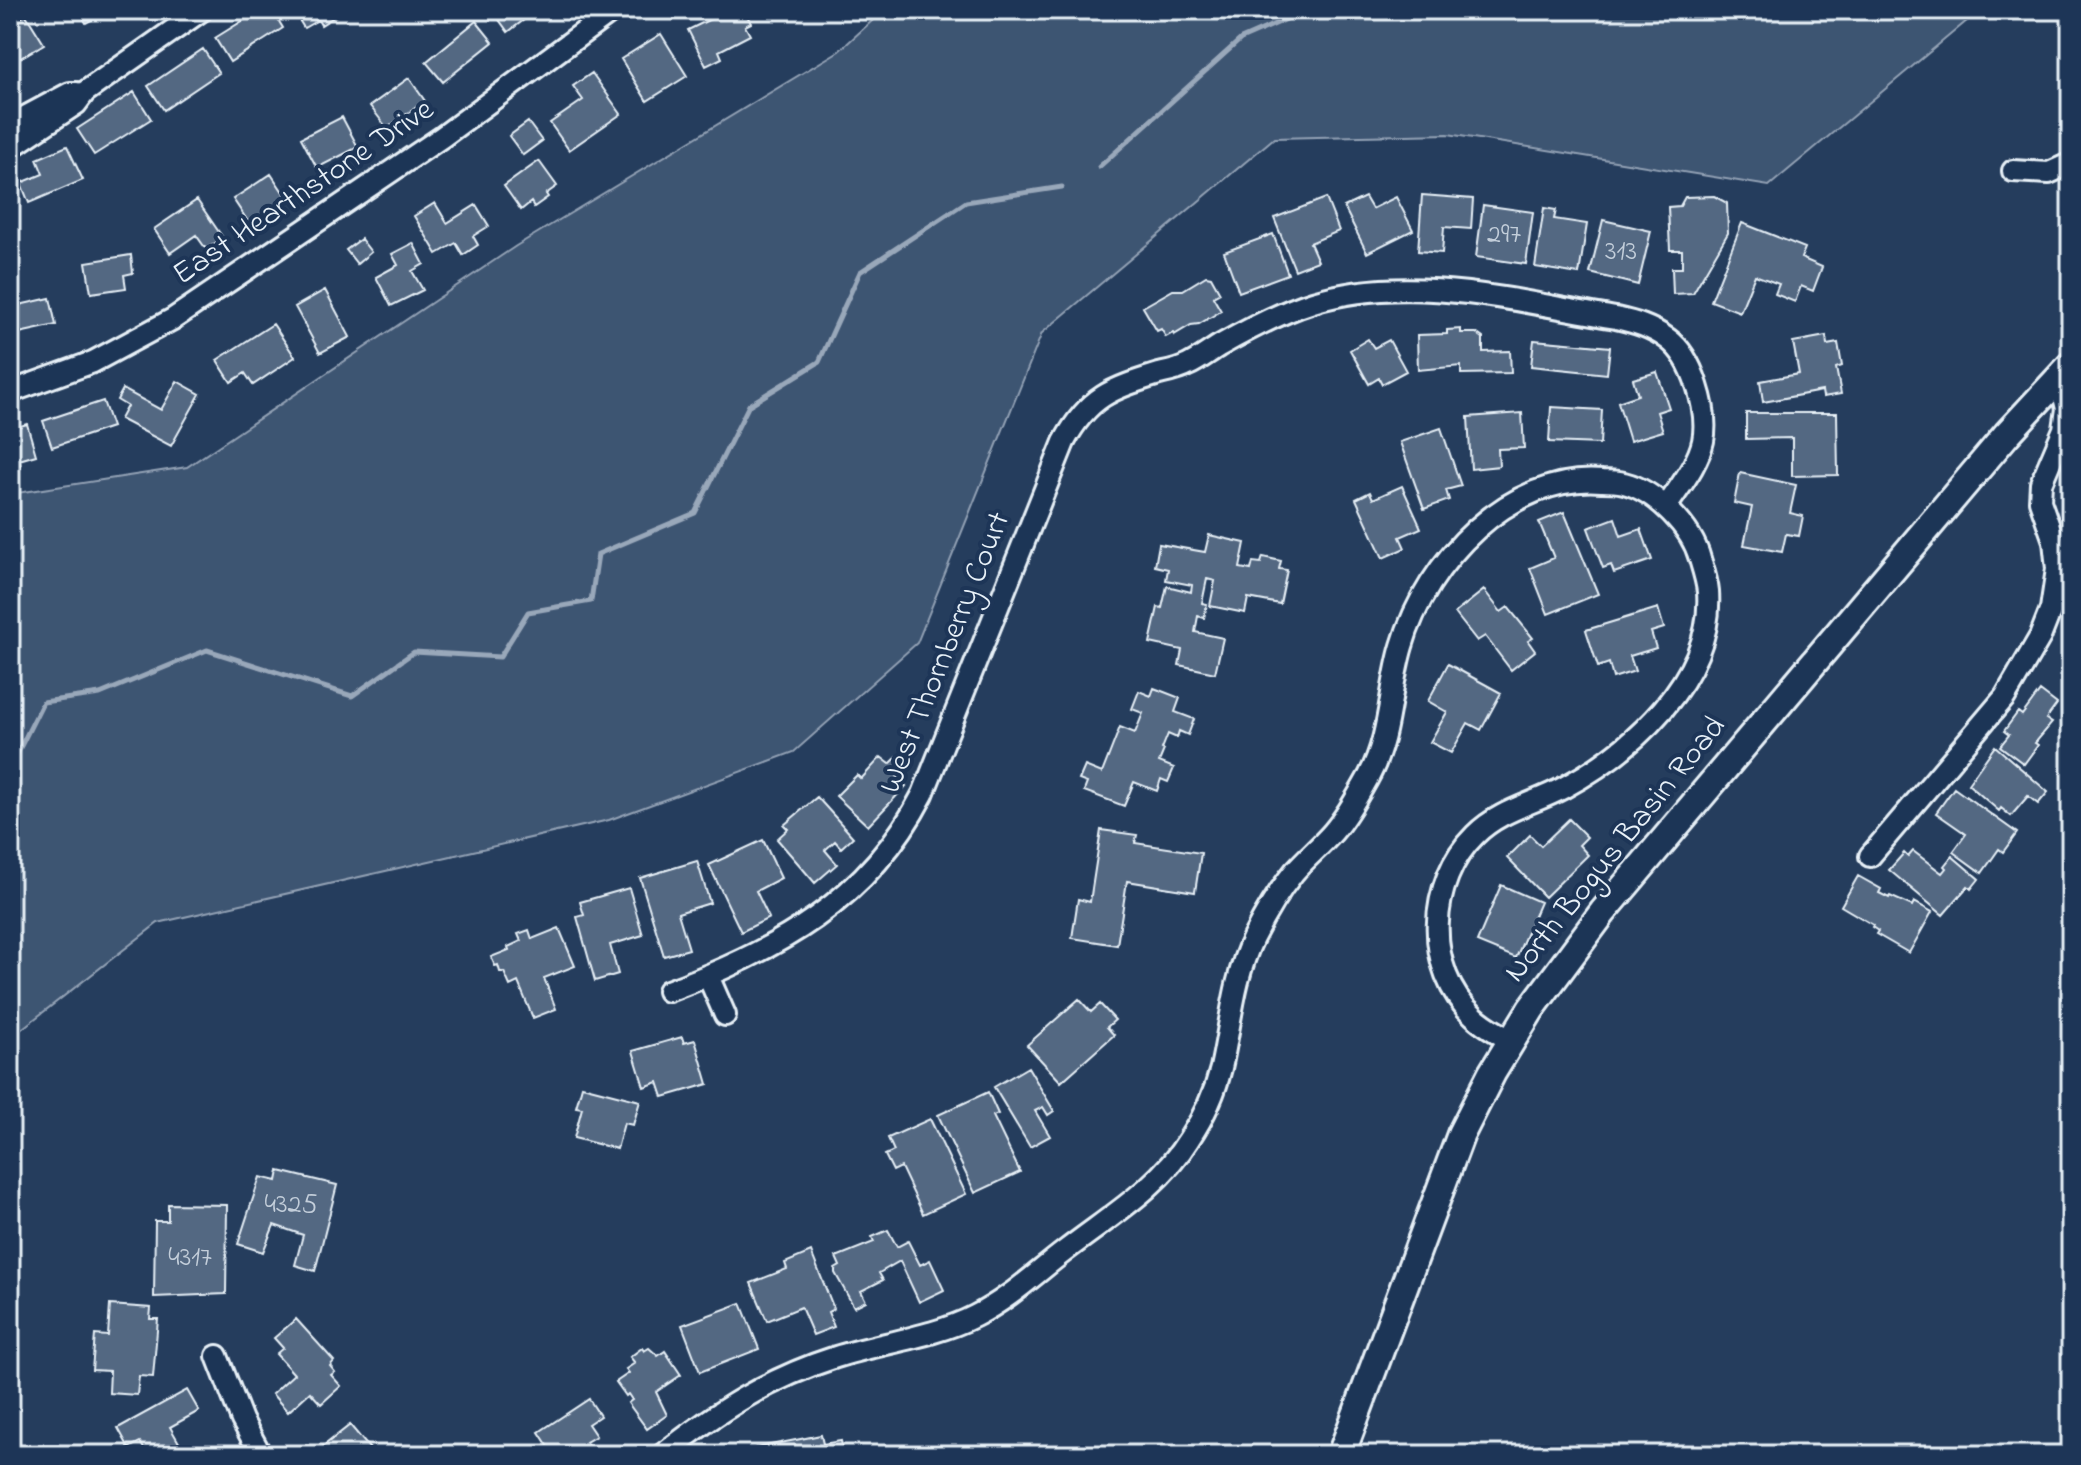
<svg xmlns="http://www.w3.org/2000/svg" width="2081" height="1465" font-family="'Indie Flower',sans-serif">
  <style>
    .green { fill: #3e5472; stroke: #93a2b5; stroke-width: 2 }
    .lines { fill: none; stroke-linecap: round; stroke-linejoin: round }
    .stream { stroke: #99a8ba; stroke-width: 5 }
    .building { fill: #536782; stroke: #e8f1f8; stroke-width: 2 }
    .minor-casing { stroke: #e8f1f8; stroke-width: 26 }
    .tertiary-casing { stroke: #e8f1f8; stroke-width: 32 }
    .minor { stroke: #1d3557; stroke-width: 20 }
    .tertiary { stroke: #1d3557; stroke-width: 26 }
    .labels { text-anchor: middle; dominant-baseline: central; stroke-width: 8; stroke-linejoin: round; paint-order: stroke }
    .number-label { font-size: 28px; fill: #c3ceda }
    .street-label { font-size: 32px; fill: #e8f1f8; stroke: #1d3557 }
  </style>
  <rect width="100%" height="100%" fill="#253d5d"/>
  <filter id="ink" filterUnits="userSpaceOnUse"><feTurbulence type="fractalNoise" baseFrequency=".0125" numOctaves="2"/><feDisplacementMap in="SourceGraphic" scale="16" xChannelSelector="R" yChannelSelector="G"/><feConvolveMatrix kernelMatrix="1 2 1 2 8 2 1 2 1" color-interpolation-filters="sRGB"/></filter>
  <g filter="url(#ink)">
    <!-- green -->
    <path class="green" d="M884 10H1980L1769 186 1448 134 1274 138 1042 333 917 643 794 752 609 820 158 923 10 1038V494L187 467 516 246 839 51Z"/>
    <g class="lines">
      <!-- stream -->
      <path class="stream" d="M1099 167 1241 39 1307 10
        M10 759 16 756 43 702 100 694 207 650 352 696 414 652 500 657 528 612 591 601 598 554 695 513 749 405 819 362 860 272 966 202 1062 187"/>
    </g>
    <!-- building -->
    <path class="building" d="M79 10H110L86 23Z
      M260 10H272L283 28 230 62 215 38Z
      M293 10H345L321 25 318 20 304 28Z
      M492 10H537L508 32Z
      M729 10H744L751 23 745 26 750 35 719 51 722 58 706 66 688 30Z
      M26 15 44 44 10 64V24Z
      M476 21 493 42 443 82 426 62Z
      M661 34 687 76 647 101 621 59Z
      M203 49 219 73 164 110 148 86Z
      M592 73 621 114 569 150 550 123 583 100 573 86Z
      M409 78 425 101 387 128 370 106Z
      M134 92 151 119 94 155 77 129Z
      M342 117 358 147 317 168 301 138Z
      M528 122 542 141 523 155 509 136Z
      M67 146 83 180 29 203 21 183 43 174 37 159Z
      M539 161 557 186 546 194 548 197 534 207 531 202 521 210 504 186Z
      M271 174 287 198 249 223 233 199Z
      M1422 195 1473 199 1471 229 1444 227 1442 253 1418 251Z
      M1714 196 1727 203 1728 233 1693 293 1673 294 1672 268H1682V250H1670L1668 207 1680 206 1685 197Z
      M1365 197 1372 209 1396 197 1413 230 1367 253 1344 207Z
      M1326 198 1339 231 1310 243 1318 261 1295 270 1274 218Z
      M197 200 223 238 206 249 196 235 170 253 154 229Z
      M435 203 447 223 476 205 489 226 473 236 478 245 463 255 456 243 437 254 414 216Z
      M1483 205 1533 212 1526 264 1476 257Z
      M1544 208 1556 210 1554 219 1587 224 1579 274 1535 267Z
      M1603 220 1651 231 1638 285 1590 273Z
      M1742 223 1805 248 1801 258 1822 267 1813 291 1801 286 1795 302 1775 294 1779 284 1755 275 1740 312 1711 301Z
      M1273 234 1288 274 1239 292 1224 252Z
      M361 239 371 252 357 264 346 250Z
      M413 243 424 264 412 271 423 290 391 306 376 277 398 265 392 254Z
      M131 255 133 273 124 275 126 288 91 293 86 262Z
      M1206 276 1211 277 1220 293 1213 297 1221 311 1199 324 1191 325 1174 335 1173 333 1166 337 1161 329 1157 331 1143 307 1173 290H1183Z
      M325 290 350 337 320 353 295 307Z
      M50 298 56 325 10 335V307Z
      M273 324 295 357 253 385 245 373 231 382 217 360Z
      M1461 329V333H1476L1483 338V352L1510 351 1511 373 1461 374V366L1418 370 1417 335 1447 334V330Z
      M1826 336 1827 345 1838 343 1842 366 1836 368 1841 394 1823 397 1822 391 1763 402 1760 381 1799 374 1793 342Z
      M1368 339 1374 348 1389 340 1406 371 1382 384 1379 378 1369 384 1350 350Z
      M1534 340 1610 347 1607 374 1531 366Z
      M1657 372 1669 408 1657 412 1663 431 1630 441 1618 402 1638 395 1633 379Z
      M177 381 200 394 171 446 120 419 127 406 117 400 123 389 161 410Z
      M103 401 112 427 52 447 43 421Z
      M1551 407 1602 410 1600 444 1549 442Z
      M1522 413 1524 448 1498 449 1499 466 1471 469 1468 417Z
      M1746 413H1837L1838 475 1792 476V438L1746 439Z
      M27 424 36 455 19 460 21 468 10 472V429Z
      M1441 428 1461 486 1446 490 1449 500 1424 509 1400 442Z
      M1740 473 1796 485 1790 513 1803 516 1799 536 1786 534 1782 552 1744 545 1752 507 1734 503Z
      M1402 486 1421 528 1400 537 1405 548 1383 558 1356 499 1370 492 1373 499Z
      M1564 512 1598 594 1548 614 1530 568 1554 558 1539 522Z
      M1615 518 1621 536 1641 529 1652 560 1614 573 1611 565 1603 568 1588 528Z
      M1209 535 1245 543 1240 568 1251 570 1253 562 1261 563 1263 557 1281 561 1279 569 1287 570 1280 604 1248 598 1245 613 1210 606 1215 581 1207 579 1202 603 1207 604 1204 618 1198 616 1195 632 1223 638 1215 673 1179 665 1182 650 1150 643 1158 607 1162 608 1167 586 1191 592 1192 585 1166 580 1168 569 1155 566 1159 544 1205 552Z
      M1484 590 1501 612 1508 607 1533 638 1528 641 1535 651 1511 670 1485 636 1477 641 1455 613Z
      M1658 608 1664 628 1651 632 1656 648 1630 656 1635 671 1613 678 1609 663 1598 667 1586 630Z
      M1448 664 1501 693 1481 730 1468 723 1451 753 1430 742 1447 712 1428 701Z
      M1154 688 1180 698 1175 712 1194 719 1188 735 1179 731 1177 738 1168 734 1162 749 1164 750 1159 762 1174 768 1168 782 1161 779 1157 791 1134 782 1124 806 1084 791 1087 783 1079 780 1085 766 1102 773 1120 727 1135 733 1143 713 1132 709 1139 691 1151 696Z
      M2040 691 2057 704 2046 719 2052 723 2035 743 2038 745 2024 764 2000 746 2009 735 2004 731 2018 712 2022 715Z
      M1995 746 2048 792 2038 804 2028 796 2011 816 2001 808 1999 811 1968 784Z
      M899 755 909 764 897 777 906 786 868 826 836 796 857 775 861 779 881 757 890 764Z
      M1954 788 2017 833 2003 852 1999 849 1982 873 1953 852 1966 834 1936 813Z
      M817 797 853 837 841 848 835 841 825 850 837 864 815 883 777 839 788 829 784 825Z
      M1569 819 1587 837 1579 845 1588 855 1545 897 1507 858 1530 835 1541 846Z
      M1101 830 1137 835 1135 843 1201 853 1195 892 1127 881 1117 945 1072 938 1078 899 1090 902Z
      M763 840 781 878 756 891 769 918 741 932 709 865Z
      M1913 851 1942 873 1946 868 1944 866 1952 856 1979 879 1971 889 1968 886 1943 915 1889 870 1904 853 1908 857Z
      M697 861 710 903 678 913 689 949 664 956 640 878Z
      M1858 876 1881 889 1879 893 1889 898 1890 896 1912 906 1914 902 1932 912 1909 953 1876 934 1878 931 1872 927 1873 925 1841 906Z
      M1501 885 1540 902 1516 958 1477 942Z
      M629 888 643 935 610 945 618 974 595 981 577 917 584 915 580 902Z
      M559 928 575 966 544 978 556 1009 533 1018 518 982 510 986 504 972H500L498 965 495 966 491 957 509 950 508 947 521 941 518 934 529 930 532 939Z
      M1079 999 1091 1012 1100 1004 1115 1020 1107 1027 1114 1035 1061 1082 1027 1045Z
      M682 1037 684 1043 695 1040 708 1084 663 1097 658 1082 644 1087 633 1051Z
      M1028 1067 1054 1111 1048 1115 1043 1107 1035 1111 1050 1136 1030 1147 994 1087Z
      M582 1086 640 1101 633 1125 624 1123 617 1149 574 1138 582 1108 576 1107Z
      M988 1092 998 1114 993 1116 1020 1172 975 1193 938 1115Z
      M930 1119 966 1194 923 1214 901 1167 893 1171 885 1155 894 1151 888 1138Z
      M279 1171 337 1185 315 1271 295 1265 303 1235 274 1225 263 1252 238 1244 260 1177 277 1181Z
      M168 1204 227 1205 226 1294 154 1297 155 1221H168Z
      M888 1230 897 1247 908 1241 920 1265 930 1260 944 1290 919 1302 900 1261 879 1273 883 1280 861 1291 866 1301 854 1307 835 1273V1269L840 1266 836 1257 874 1242 872 1237Z
      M811 1252 834 1309 828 1312 834 1327 813 1335 801 1307 767 1321 751 1283 787 1269 785 1263Z
      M741 1303 759 1349 700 1372 682 1325Z
      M110 1305 151 1308 150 1319H158L153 1377 139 1376 137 1395 109 1393 110 1371 92 1370 95 1335 108 1336Z
      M296 1319 334 1361 330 1366 335 1372 331 1375 341 1386 321 1404 310 1392 288 1412 272 1394 294 1374 276 1354 283 1348 274 1338Z
      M642 1348 644 1351 649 1348 658 1356 665 1351 681 1375 656 1392 667 1415 647 1429 628 1403 632 1400 628 1394 626 1396 616 1382 629 1373 626 1369 635 1363 630 1357Z
      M187 1390 199 1411 170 1427 186 1455H148L140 1442 129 1448 118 1428Z
      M589 1399 600 1416 588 1424 596 1436 586 1442 589 1448 581 1453 582 1455H554L539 1432Z
      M350 1425 375 1455H312Z
      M821 1435 823 1444 841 1441 844 1455H756L755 1448Z"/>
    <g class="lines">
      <!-- minor casing -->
      <g class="minor-casing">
        <path id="minor" d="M10 125 70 93H77
          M10 148 76 104 85 92 202 10
          M2013 171 2049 173 2071 163
          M10 392 93 362 173 319 442 137 614 10
          M1870 856 2005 697 2040 637 2051 609 2057 569 2054 541 2040 501 2041 483 2064 429 2067 409 2059 376
          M708 976 725 1015
          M668 991C776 951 868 901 923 794L1064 442C1089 396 1111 389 1159 374 1168 372 1179 370 1188 365 1199 360 1209 352 1219 346 1249 329 1281 312 1313 302 1411 272 1518 302 1616 318 1634 322 1652 327 1668 339 1693 357 1709 411 1703 441 1698 464 1680 486 1667 506
          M217 1356 242 1420 261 1455
          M662 1455C718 1411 767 1379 836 1357 880 1343 934 1337 975 1316 1009 1299 1036 1273 1065 1251 1110 1216 1159 1188 1189 1139 1203 1118 1215 1093 1221 1068 1231 1024 1233 980 1253 938 1264 916 1278 892 1294 872 1306 858 1321 846 1333 832 1347 816 1359 794 1369 776 1391 735 1389 689 1402 646 1426 562 1510 473 1602 481 1610 481 1617 481 1624 483 1656 491 1692 528 1700 559 1703 569 1707 581 1708 592 1714 678 1632 751 1563 788 1533 804 1500 810 1475 835 1428 881 1423 970 1474 1016 1484 1026 1499 1033 1511 1041"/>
      </g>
      <!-- tertiary casing -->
      <g class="tertiary-casing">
        <path id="tertiary" d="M1341 1455 1461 1134 1492 1073 1531 1009 1603 912 2007 434 2071 365"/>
      </g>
      <!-- minor -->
      <use href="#minor" class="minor"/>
      <!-- tertiary -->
      <use href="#tertiary" class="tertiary"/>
    </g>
  </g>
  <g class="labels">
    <!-- number labels -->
    <g class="number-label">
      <text x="1504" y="235">297</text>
      <text x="1621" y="252">313</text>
      <text x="291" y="1205">4325</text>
      <text x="190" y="1258">4317</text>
    </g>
    <!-- street labels -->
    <g class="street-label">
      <text transform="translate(304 193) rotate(-34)">East Hearthstone Drive</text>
      <text transform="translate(946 653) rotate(-68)">West Thornberry Court</text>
      <text transform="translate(1616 850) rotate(-51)">North Bogus Basin Road</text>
    </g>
  </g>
  <!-- margin -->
  <rect width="2081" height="1465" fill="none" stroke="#1d3557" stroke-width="40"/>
  <rect x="20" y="20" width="2041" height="1425" fill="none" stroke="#e8f1f8" stroke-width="3" filter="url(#ink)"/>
</svg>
